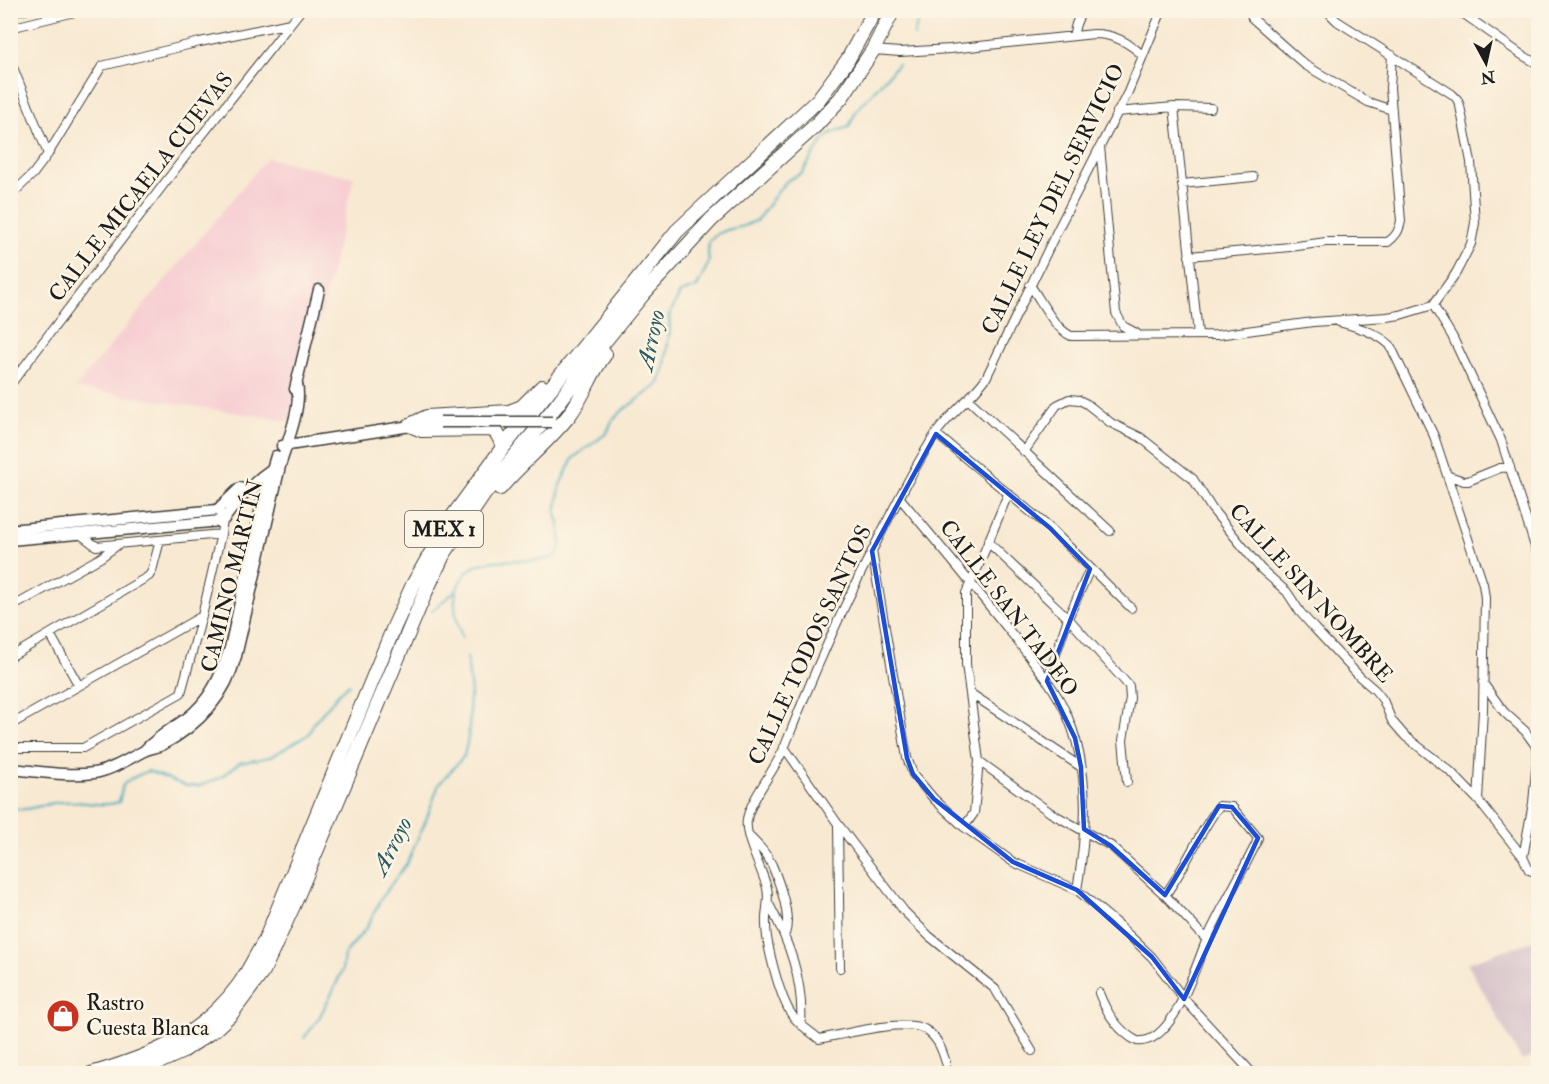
<svg xmlns="http://www.w3.org/2000/svg" width="1549" height="1084" font-family="'IM FELL Double Pica',serif">
  <style>
    .built { fill: #f7cfd3 }
    .industrial { fill: #d2bdc7 }
    .lines { fill: none; stroke-linecap: round; stroke-linejoin: round }
    .stream { stroke: #3ba9ba; stroke-width: 2 }
    .minor-casing { stroke: #3d3b37; stroke-width: 10 }
    .tertiary-casing { stroke: #3d3b37; stroke-width: 13 }
    .trunk-casing { stroke: #3d3b37; stroke-width: 16 }
    .minor { stroke: #fff; stroke-width: 8 }
    .tertiary { stroke: #fff; stroke-width: 10 }
    .trunk { stroke: #fff; stroke-width: 14 }
    .tertiary-bridge-casing { stroke: #3d3b37; stroke-width: 13; stroke-linecap: butt }
    .tertiary-bridge { stroke: #fff; stroke-width: 10 }
    .marked { fill: none; stroke: #1d4ed8; stroke-width: 4.5; stroke-linejoin: round }
    .labels { text-anchor: middle; dominant-baseline: central; stroke-width: 5; stroke-linejoin: round; paint-order: stroke }
    .shield { fill: #fcf5e5; stroke: #5f5d58; stroke-width: 1.5 }
    .shield-label { font-size: 21px; font-weight: bold; fill: #1c1c1c }
    .street-label { font-size: 22px; fill: #1c1c1c; stroke: #fcf5e5 }
    .poi-label { font-size: 22px; fill: #1c1c1c; stroke: #fcf5e5; text-anchor: start }
    .water-label { font-size: 24px; font-style: italic; fill: #2a5b63; stroke: #fcf5e5 }
  </style>
  <rect width="100%" height="100%" fill="#fcf5e5"/>
  <filter id="ink" filterUnits="userSpaceOnUse"><feTurbulence type="fractalNoise" baseFrequency=".0167" numOctaves="2"/><feDisplacementMap in="SourceGraphic" scale="12" xChannelSelector="R" yChannelSelector="G"/><feConvolveMatrix kernelMatrix="1 2 1 2 8 2 1 2 1" color-interpolation-filters="sRGB"/></filter>
  <filter id="wash" filterUnits="userSpaceOnUse"><feTurbulence type="fractalNoise" baseFrequency=".008" numOctaves="4" result="noise"/><feDisplacementMap in="SourceGraphic" scale="24" xChannelSelector="R" yChannelSelector="G"/><feGaussianBlur stdDeviation="1.35" result="paint"/><feColorMatrix in="noise" values="0 0 0 0 0 0 0 0 0 0 0 0 0 0 0 0 0 1.4 0 .05"/><feComposite in="paint" operator="in"/></filter>
  <g filter="url(#wash)">
    <rect width="100%" height="100%" fill="#f8e9d2"/>
    <!-- built -->
    <path class="built" d="M267 158 354 177 295 422 75 388Z"/>
    <!-- industrial -->
    <path class="industrial" d="M1538 939V1056L1522 1061 1467 963Z"/>
    <g class="lines">
      <!-- stream -->
      <path class="stream" d="M914 36 920 10
        M432 611 455 591
        M462 638C456 618 450 599 461 580 480 547 526 569 556 556L561 547 559 523 556 514 560 485 573 458 607 433 612 421 623 410 658 385 664 370 670 329 669 316 680 293 697 287 709 262 708 252 709 241 717 234 727 230 744 226 757 220 782 186 788 180 802 173 822 142 831 133 849 127 856 111 898 64
        M10 807C26 814 46 802 62 802 80 800 102 808 119 802L123 785 130 779 148 771 186 786H199L220 778 239 763 270 757 309 734 313 724 340 692 349 684
        M304 1038 319 1018 333 991 342 971 344 955 367 927 382 897 407 863 426 820 439 784 464 756 468 738 470 717 469 703 471 692 467 658"/>
    </g>
  </g>
  <g filter="url(#ink)">
    <g class="lines">
      <!-- minor casing -->
      <g class="minor-casing">
        <path id="minor" d="M12 10H26
          M1250 10 1252 18 1305 65 1368 102 1392 110
          M1458 10 1522 55 1538 64
          M10 28 83 10
          M1073 36 1076 24 1082 10
          M873 50 900 52 950 49 1094 34C1114 34 1129 42 1143 56
          M10 60 48 154
          M1174 107 1198 334
          M1117 112 1174 107 1211 108
          M1100 147 1116 313 1123 326 1136 333
          M1182 184 1253 177
          M10 196 33 174 48 154 102 66 200 42 290 23
          M1189 256 1290 247 1326 242H1388C1396 236 1399 231 1401 221L1390 88 1392 55
          M1030 285C1042 302 1053 327 1071 336L1217 335 1313 322 1387 317 1400 315 1433 305 1456 273 1471 244 1475 223 1471 162 1460 106 1457 99 1452 94 1337 21 1331 15 1330 10
          M1433 305 1452 336 1501 440 1538 556
          M1339 322C1357 327 1376 332 1390 345L1434 436 1483 584 1485 598 1483 710 1478 800
          M10 385 177 167 301 10
          M969 400 1110 531
          M936 434 1050 528 1131 608
          M1024 452 1057 405 1069 399 1079 400 1087 404 1111 423 1140 437 1193 479 1212 509 1261 569 1287 592 1300 612 1315 629 1360 677 1375 690 1383 700 1392 721 1405 736 1451 772 1478 800 1523 857
          M1449 476 1464 481H1468L1500 468 1510 467
          M900 498C939 545 978 591 1016 639 1034 663 1055 687 1067 715 1091 770 1087 833 1077 890
          M80 534 96 546 221 534
          M988 542 1068 618 1129 686 1130 698 1123 740 1127 782
          M872 551 907 758 913 774 934 799 964 827 1013 862 1077 890 1116 923 1152 957 1184 999 1253 1074
          M10 608 100 558 119 544
          M50 634 79 686
          M10 657 149 576 152 571 160 540
          M1047 681 1068 618 1090 569
          M1483 683 1504 712 1525 731 1538 749
          M970 693 1081 767
          M10 725 202 616
          M784 747 838 824 904 911 929 936 995 989 1032 1051
          M10 748H83L181 693 202 616 221 534 223 520 219 510
          M1538 749 1533 803 1523 857 1529 870 1538 873
          M979 761 1051 813 1111 846 1165 895 1207 940
          M838 825 840 968
          M964 827 974 813 979 761 966 664V593L978 567 1008 494
          M751 838C759 846 767 854 772 865 779 882 792 916 785 934
          M769 904C789 942 804 981 801 1025
          M1099 993C1106 1012 1119 1032 1137 1041 1174 1045 1195 966 1207 939 1222 907 1240 876 1256 844L1258 838 1232 807 1219 806C1198 834 1186 867 1165 895
          M946 1063C942 1049 937 1036 924 1029 906 1018 841 1035 819 1039 810 1031 799 1025 792 1015 780 998 766 945 766 924 765 911 770 901 767 888 762 868 744 838 747 819 751 798 776 769 785 746 811 679 839 615 872 551 892 512 911 472 935 435 949 414 971 399 986 378L1059 227 1128 92 1162 10"/>
      </g>
      <!-- tertiary casing -->
      <g class="tertiary-casing">
        <path id="tertiary" d="M295 389 319 290
          M282 446 417 425
          M10 530 217 510 240 488
          M10 540 221 521 224 519C239 499 251 483 272 469
          M145 750C157 737 171 729 186 719 210 701 221 676 230 648L263 499 276 456
          M10 769C37 771 67 777 94 773 112 770 128 759 144 751 150 748 156 748 162 745 199 725 225 697 236 656L280 466C287 443 302 407 297 384"/>
      </g>
      <!-- trunk casing -->
      <g class="trunk-casing">
        <path id="trunk" d="M410 425 427 417 509 412 522 407 542 387
          M410 425 422 430 491 429 496 432 504 446
          M500 488C522 462 549 441 570 414 584 395 591 372 605 354
          M91 1074C150 1057 201 1037 239 985 249 971 256 955 265 941L394 627 413 585 448 523 504 446 677 231 818 100 847 61 875 10
          M132 1074 181 1052 215 1029 231 1014 263 971 293 906 425 593 443 555 484 494 556 406 599 348 643 294 711 220 816 125 841 98 873 50 893 10"/>
      </g>
      <!-- minor -->
      <use href="#minor" class="minor"/>
      <!-- tertiary -->
      <use href="#tertiary" class="tertiary"/>
      <!-- trunk -->
      <use href="#trunk" class="trunk"/>
      <!-- tertiary-bridge casing -->
      <g class="tertiary-bridge-casing">
        <path id="tertiary-bridge" d="M440 422H552"/>
      </g>
      <!-- tertiary-bridge -->
      <use href="#tertiary-bridge" class="tertiary-bridge"/>
    </g>
  </g>
  <!-- marked area -->
  <path class="marked" d="M936 434 1050 528 1090 569 1047 681 1075 738 1081 767 1084 829 1111 846 1165 895 1219 806 1232 807 1258 838 1184 999 1152 957 1077 890 1013 862 934 799 913 774 907 758 872 551Z"/>
  <!-- icons -->
  <defs>
    <g id="shop-disc" transform="scale(1.725)"><circle r="9.5" fill="#c8321e" stroke="#fcf5e5"/><path d="M-5-2.5h2.3a2.7 3.5 0 0 1 5.4 0H5L5.5 6h-11ZM-1.5-2.5h3a1.5 2.3 0 0 0-3 0Z" fill="#fff"/></g>
  </defs>
  <g fill-rule="evenodd">
    <use href="#shop-disc" x="63" y="1016"/>
  </g>
  <g class="labels">
    <!-- shield labels -->
    <rect class="shield" x="405" y="511" width="78" height="36" rx="4.5"/>
    <g class="shield-label">
      <text x="444" y="529">MEX 1</text>
    </g>
    <!-- street labels -->
    <g class="street-label">
      <text transform="translate(141 187) rotate(-52)">CALLE MICAELA CUEVAS</text>
      <text transform="translate(1053 199) rotate(-64)">CALLE LEY DEL SERVICIO</text>
      <text transform="translate(232 576) rotate(-76)">CAMINO MARTÍN</text>
      <text transform="translate(1311 593) rotate(48)">CALLE SIN NOMBRE</text>
      <text transform="translate(1009 608) rotate(53)">CALLE SAN TADEO</text>
      <text transform="translate(810 645) rotate(-65)">CALLE TODOS SANTOS</text>
    </g>
    <!-- poi labels -->
    <g class="poi-label">
      <text x="86" y="1003">Rastro<tspan x="86" dy="25">Cuesta Blanca</tspan></text>
    </g>
    <!-- water labels -->
    <g class="water-label">
      <text transform="translate(651 340) rotate(-78)">Arroyo</text>
      <text transform="translate(392 846) rotate(-63)">Arroyo</text>
    </g>
  </g>
  <!-- margin -->
  <rect width="1549" height="1084" fill="none" stroke="#fcf5e5" stroke-width="36"/>
  <!-- north arrow -->
  <g transform="translate(1486 63) rotate(172)" stroke="#fcf5e5" stroke-width="4.5" paint-order="stroke">
  <path d="M0-4.5L10 22L0 15L-10 22Z" fill="#1c1c1c"/>
  <text y="-9" font-size="16" font-weight="bold" text-anchor="middle" fill="#1c1c1c">N</text>
  </g>
</svg>
